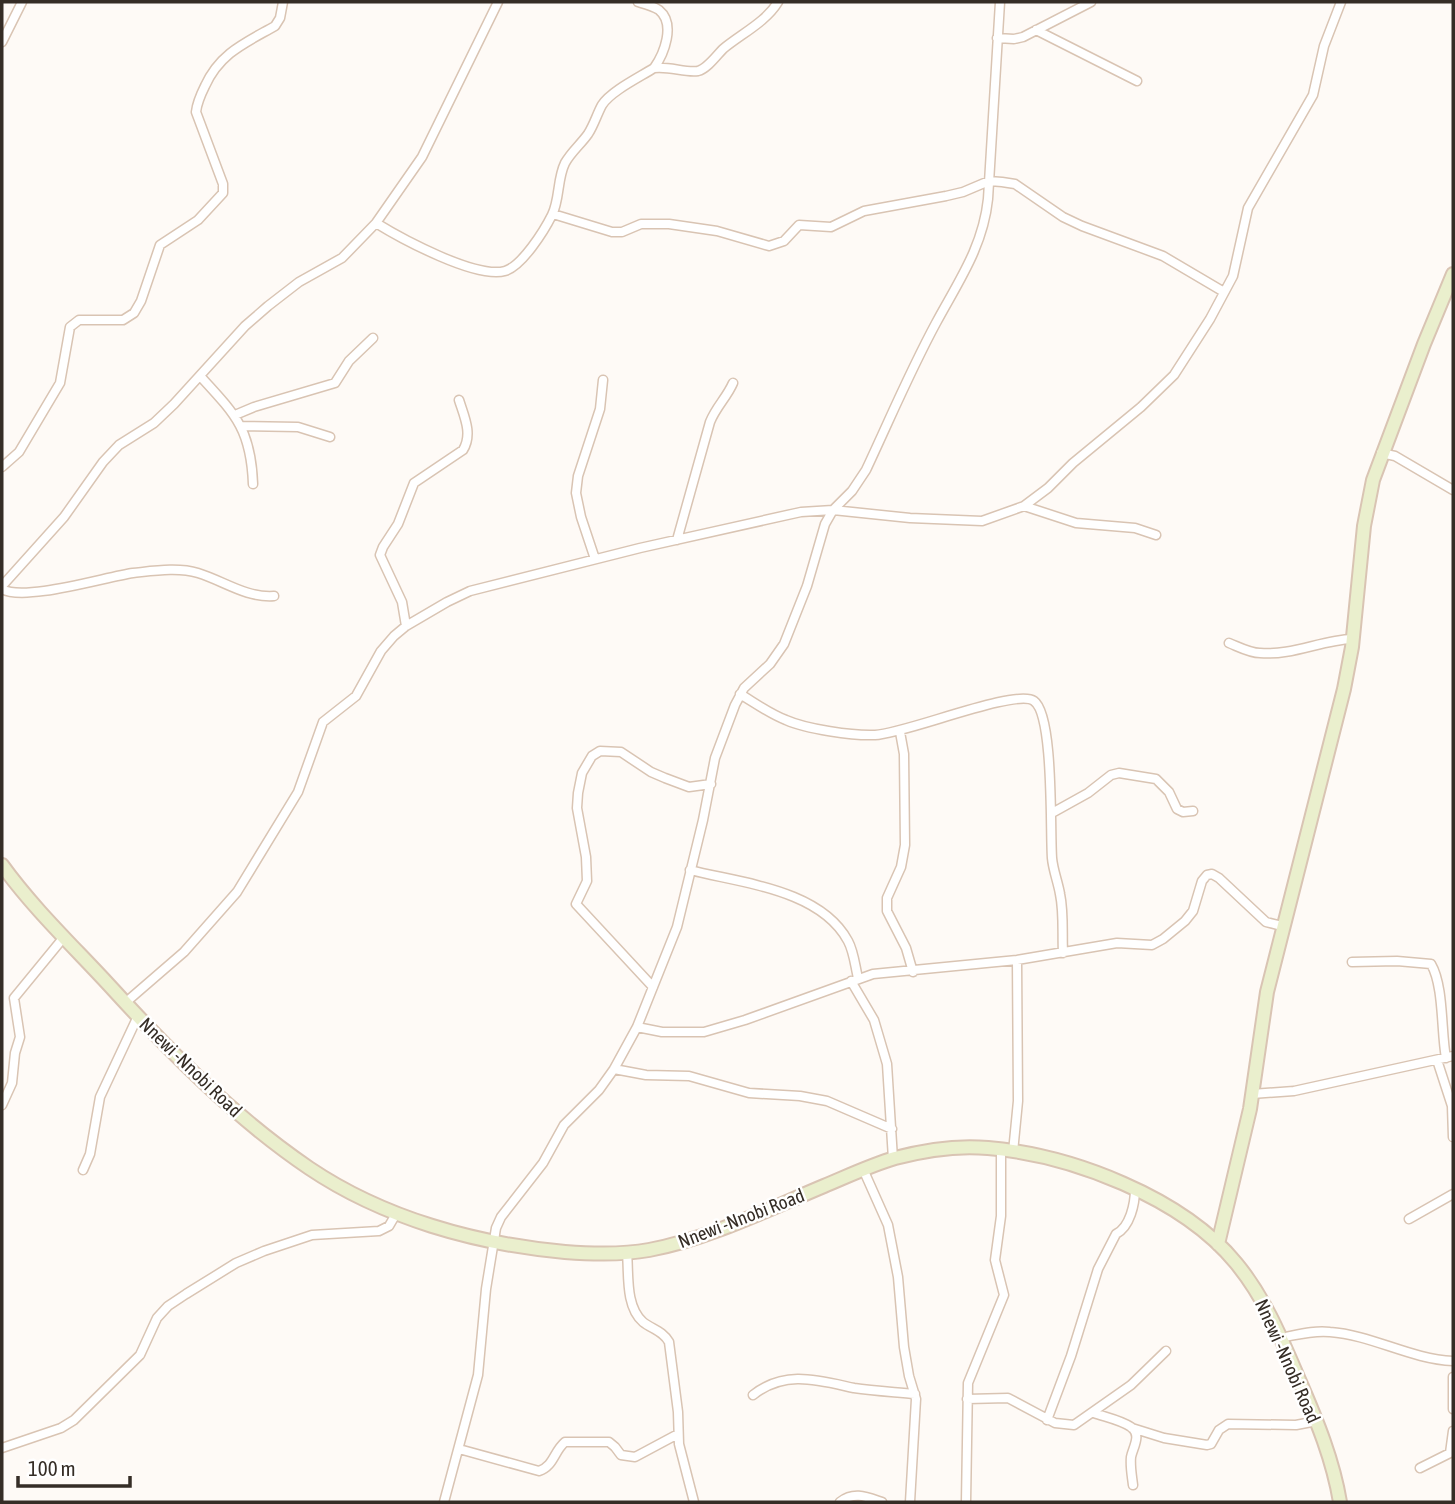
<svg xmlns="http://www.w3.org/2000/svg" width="1455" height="1504" font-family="'Asap Condensed',sans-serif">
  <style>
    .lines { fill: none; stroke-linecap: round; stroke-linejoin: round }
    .street-casing { stroke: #d9c4b3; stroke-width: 11 }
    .secondary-casing { stroke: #d9c4b3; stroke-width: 16 }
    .street { stroke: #fff; stroke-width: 8 }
    .secondary { stroke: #eaefcd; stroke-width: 12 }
    .labels { text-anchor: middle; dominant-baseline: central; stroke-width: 5; stroke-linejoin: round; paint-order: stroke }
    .street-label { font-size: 19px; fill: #352d26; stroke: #fff }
  </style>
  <rect width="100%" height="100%" fill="#fefaf6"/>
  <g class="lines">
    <!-- street casing -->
    <g class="street-casing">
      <path id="street" d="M1036 30 1137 81
        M997 38 1014 39 1023 37 1091 2
        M2 42 22 2
        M654 68C670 66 685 73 698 71 707 69 717 55 723 49 741 34 766 22 778 2
        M553 214 612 232H622L641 224H669L717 231 769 246 784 241 799 225 831 227 864 211 946 196 963 192 989 181 1002 182 1015 184 1063 217 1082 226 1163 256 1224 292
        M376 223C402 239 476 279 505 271 522 266 544 231 552 215 560 199 557 179 565 163 571 152 581 144 588 134 594 125 597 114 602 105 611 91 640 77 654 68 664 54 676 24 659 10 653 6 645 4 638 2
        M201 377C236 415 251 430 253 484
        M235 415 254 407 335 383 349 361 373 338
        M242 426 298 427 330 437
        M1381 453 1395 456 1453 490
        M2 467 19 452 60 383 70 327 79 320H123L134 313 141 301 160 245 198 220 223 193V184L196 112C197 103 201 94 205 86 220 53 245 43 275 26L280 18 283 2
        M1024 506 1076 523 1135 528 1156 535
        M677 540 710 422C716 407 727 397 733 383
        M595 559 581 517 576 493 578 476 600 409 603 380
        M2 586 64 517 103 462 119 445 154 423 174 404 245 326 268 306 299 282 342 258 376 223 422 157 498 2
        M2 589C24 602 105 577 133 573 153 571 178 567 198 573 224 581 246 598 274 596
        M406 626 402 602 380 555 383 547 398 524 414 483 463 450C473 434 464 416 459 400
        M1229 643C1239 647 1250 653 1260 653 1291 656 1322 640 1352 639
        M740 694C755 703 770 714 786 720 806 729 853 736 875 735 905 734 1016 688 1034 701 1054 715 1050 831 1052 858 1053 870 1058 882 1060 894 1064 913 1062 934 1063 953
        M900 732 904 754 905 845 901 867 887 898V911L906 948 913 972
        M1052 813 1088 793 1111 775 1119 773 1156 779 1169 792 1177 809 1183 812 1193 811
        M690 870C740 883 820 889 848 941 854 952 855 966 858 978
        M1352 962 1397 961 1431 964C1444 986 1441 1032 1446 1058
        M851 981 874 1020 887 1064 893 1159
        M653 987 576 904 587 881 586 857 577 808 578 793 582 773 592 756 600 751 621 752 651 772 665 778 689 787 711 784
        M125 1003 184 952 237 892 298 792 323 722 356 696 381 651 394 636 406 626 447 602 470 591 640 548 801 512 833 510 910 518 982 521 1024 506 1048 488 1073 463 1141 407 1174 375 1210 319 1233 276 1248 208 1313 95 1324 46 1341 2
        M637 1027 662 1032H704L745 1020 873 974 1017 960 1117 943 1152 945 1163 939 1185 921 1193 911 1202 881 1207 875 1212 874 1219 878 1266 922 1282 926
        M1437 1060 1452 1106 1453 1137
        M614 1069 646 1075 689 1076 749 1093 800 1096 827 1101 892 1129
        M1252 1094 1294 1091 1453 1056
        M2 1105 12 1083 15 1053 20 1037 14 998 64 937
        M1013 1152 1018 1101 1017 960
        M863 1169 888 1225 898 1277 904 1347 909 1376 916 1399 910 1502
        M83 1170 90 1154 100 1097 138 1016
        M1409 1219 1453 1194
        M627 1253C629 1274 625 1306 643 1322 652 1329 663 1331 669 1342L678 1412 679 1444 694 1502
        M1280 1338C1297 1335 1313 1330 1330 1332 1372 1335 1410 1359 1453 1361
        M1453 1377V1409
        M753 1395C785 1370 817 1380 854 1388 874 1391 895 1392 915 1394
        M967 1399 1008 1398 1055 1423 1074 1425 1131 1385 1166 1351
        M1094 1413C1105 1417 1121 1420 1131 1427 1142 1435 1133 1447 1131 1457 1130 1467 1132 1476 1133 1485
        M1047 1420 1071 1356 1098 1269 1116 1234C1130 1227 1135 1204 1135 1189
        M1132 1428 1164 1438 1207 1445 1211 1444 1219 1430 1228 1424 1296 1425 1317 1421
        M2 1448 61 1428 74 1420 140 1355 157 1318 168 1306 186 1294 236 1263 264 1251 312 1235 379 1231 389 1226 396 1214
        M459 1449 539 1471C554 1466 554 1451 565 1442H609L615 1447 621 1455 635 1457 678 1434
        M1420 1468 1450 1453 1453 1431
        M444 1502 478 1375 486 1289 496 1228 501 1217 543 1163 564 1125 599 1090 614 1069 637 1027 677 927 703 820 715 758 735 705 744 688 770 664 784 644 807 586 825 524 833 510 852 491 866 470C889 421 910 371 936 323 958 282 983 247 988 199L1000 2
        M840 1502C854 1491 867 1497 882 1502
        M966 1502 968 1383 1004 1295 995 1260 1001 1216V1150"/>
    </g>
    <!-- secondary casing -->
    <g class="secondary-casing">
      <path id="secondary" d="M2 865C33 908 73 946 109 985 170 1052 234 1117 309 1168 383 1218 476 1244 565 1252 592 1254 622 1255 649 1250 708 1239 769 1209 824 1186 848 1176 871 1165 895 1158 925 1150 957 1145 988 1148 1071 1155 1182 1197 1236 1263 1265 1298 1282 1340 1300 1382 1317 1421 1333 1460 1340 1502
        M1218 1244 1250 1109 1267 992 1344 689 1352 647 1364 526 1373 480 1424 344 1453 274"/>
    </g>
    <!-- street -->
    <use href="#street" class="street"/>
    <!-- secondary -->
    <use href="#secondary" class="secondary"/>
  </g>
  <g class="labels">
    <!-- street labels -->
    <g class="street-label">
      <text transform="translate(191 1067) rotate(44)">Nnewi -Nnobi Road</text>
      <text transform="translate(741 1218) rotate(-21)">Nnewi -Nnobi Road</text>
      <text transform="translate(1288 1361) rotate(66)">Nnewi -Nnobi Road</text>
    </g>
  </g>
  <!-- border -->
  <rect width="1455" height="1504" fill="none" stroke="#352d26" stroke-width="7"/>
  <!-- scale -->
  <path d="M18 1476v10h112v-10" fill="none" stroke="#352d26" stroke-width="3.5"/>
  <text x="28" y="1476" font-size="21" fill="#352d26" stroke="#ffffff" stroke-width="5" paint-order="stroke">100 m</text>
</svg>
